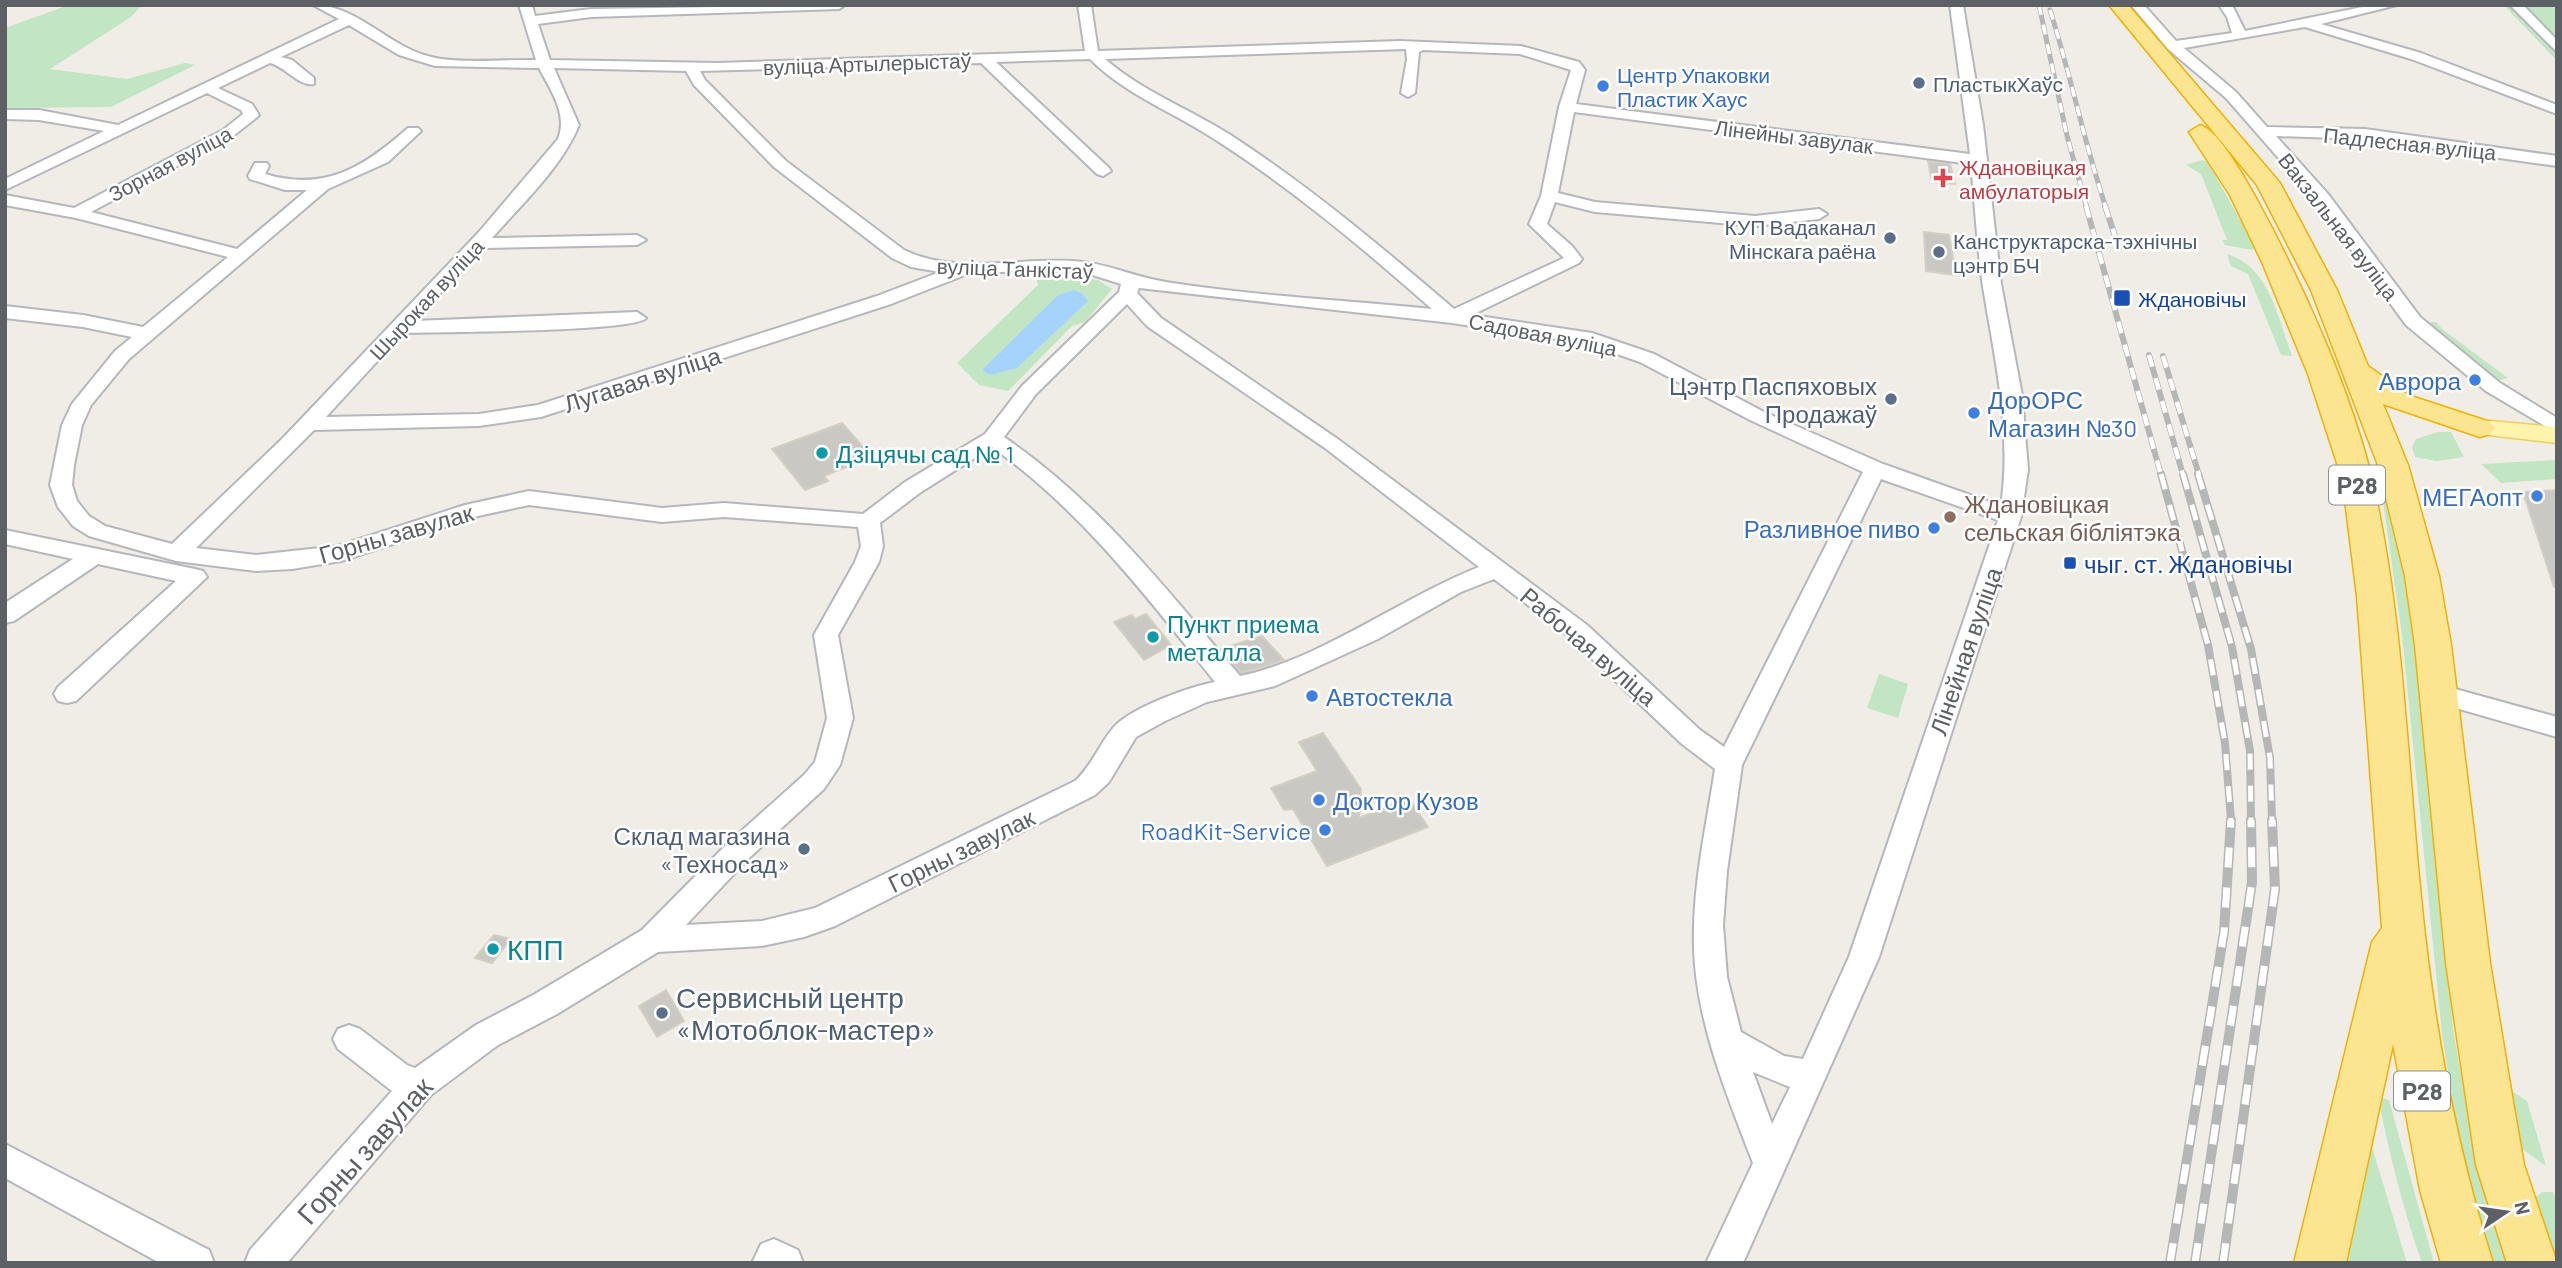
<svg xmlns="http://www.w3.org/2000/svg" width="2562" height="1268" font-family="Barlow,sans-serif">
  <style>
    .green { fill: #c2e6c4 }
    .water { fill: #a6d3fd }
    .building { fill: #cac8c2; stroke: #d4cfc3; stroke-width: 2 }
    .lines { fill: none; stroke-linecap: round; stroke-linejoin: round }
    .minor-casing { stroke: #b5b7bc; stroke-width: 4 }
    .major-casing { stroke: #efcd5e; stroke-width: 3 }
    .highway-casing { stroke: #f0b104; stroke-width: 3 }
    .minor { fill: #fff; fill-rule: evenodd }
    .major { fill: #fef4ab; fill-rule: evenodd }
    .highway { fill: #fbe590; fill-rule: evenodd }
    .rail-far3-casing { stroke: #b5b6b6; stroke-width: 5 }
    .rail-far2-casing { stroke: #b5b6b6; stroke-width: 6 }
    .rail-far1-casing { stroke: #b5b6b6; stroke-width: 8 }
    .rail-casing { stroke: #b5b6b6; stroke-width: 10 }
    .rail-far3 { stroke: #fff; stroke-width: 3.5; stroke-dasharray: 10; stroke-linecap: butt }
    .rail-far2 { stroke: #fff; stroke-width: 4.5; stroke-dasharray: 12; stroke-linecap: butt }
    .rail-far1 { stroke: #fff; stroke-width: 5; stroke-dasharray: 16; stroke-linecap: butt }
    .rail { stroke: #fff; stroke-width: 7; stroke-dasharray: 20; stroke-linecap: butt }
    .service-dot { fill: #5c6f8a; stroke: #fff; stroke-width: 2.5 }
    .shop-dot { fill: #3f7fe0; stroke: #fff; stroke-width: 2.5 }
    .health-dot { fill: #e0444e; stroke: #fff; stroke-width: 2.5 }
    .transit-dot { fill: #1a4fb4; stroke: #fff; stroke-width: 2.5 }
    .culture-dot { fill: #0f9aa8; stroke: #fff; stroke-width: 2.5 }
    .education-dot { fill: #8d6e63; stroke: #fff; stroke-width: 2.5 }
    .labels { text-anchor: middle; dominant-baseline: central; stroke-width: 5; stroke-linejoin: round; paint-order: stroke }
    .far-street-label { font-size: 21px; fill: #5d6065; stroke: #fff }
    .far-shop-label { font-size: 21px; fill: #366cbe; stroke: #fff; text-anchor: start }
    .far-service-label { font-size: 21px; fill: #4e5e75; stroke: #fff; text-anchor: start }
    .far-health-label { font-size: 21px; fill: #be3a42; stroke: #fff; text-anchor: start }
    .far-transit-label { font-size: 21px; fill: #164399; stroke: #fff; text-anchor: start }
    .shield { fill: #fff; stroke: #8e9093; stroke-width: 2 }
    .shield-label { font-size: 23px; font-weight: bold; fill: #5d6065 }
    .street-label { font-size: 24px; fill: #5d6065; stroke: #fff }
    .shop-label { font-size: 24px; fill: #366cbe; stroke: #fff; text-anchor: end }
    .service-label { font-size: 24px; fill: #4e5e75; stroke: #fff; text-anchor: end }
    .culture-label { font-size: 24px; fill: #0d838f; stroke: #fff; text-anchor: start }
    .education-label { font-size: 24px; fill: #785e54; stroke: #fff; text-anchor: start }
    .transit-label { font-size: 24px; fill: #164399; stroke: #fff; text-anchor: start }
    .near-culture-label { font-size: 28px; fill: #0d838f; stroke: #fff; text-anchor: start }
    .near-service-label { font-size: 28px; fill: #4e5e75; stroke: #fff; text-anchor: start }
    .near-street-label { font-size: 28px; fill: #5d6065; stroke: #fff }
  </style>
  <rect width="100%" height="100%" fill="#efede5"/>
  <!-- green -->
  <path class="green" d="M69 5H142L131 17 50 69 127 79 185 63 195 65 111 107 5 108V28Z
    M2504 5H2557V61Z
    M2202 160 2208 162 2255 247 2252 250 2225 245 2222 240H2227L2201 174 2186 165Z
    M2227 254C2270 267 2278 319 2292 356L2281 355 2248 274 2231 266Z
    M1035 273 1098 280 1112 289 1085 322 1072 326 1008 391 979 385 957 363 1038 285Z
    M2436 322 2442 329 2508 378 2499 380 2425 323Z
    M2438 432H2451L2464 457 2437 461 2415 457 2412 447 2416 439Z
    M2383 448 2418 640 2435 856 2454 1035 2473 1144 2510 1263H2494L2459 1141 2442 1034 2402 635 2376 452Z
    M2557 460V479L2501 483 2481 464Z
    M1879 674 1908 684 1898 718 1867 708Z
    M2513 1092 2527 1101 2546 1166 2518 1146 2510 1094Z
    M2378 1097 2389 1100 2434 1263H2422C2403 1209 2389 1153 2378 1097Z
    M2372 1147 2407 1263H2347Z
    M2542 1192H2553L2557 1203V1263L2533 1200Z"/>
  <!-- water -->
  <path class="water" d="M1074 290 1083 294 1088 301 1017 368 990 375 982 370 1058 295Z"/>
  <!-- building -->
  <path class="building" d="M1928 161 1950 164 1955 184 1932 182Z
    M1924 232 1949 235 1956 275 1926 271Z
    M842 423 872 457 824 476 828 481 805 490 772 449Z
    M2557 490V586L2554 587 2523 492Z
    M1146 614 1171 645 1144 660 1114 622 1132 615 1135 619Z
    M1262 636 1284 660 1241 673 1221 649Z
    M1323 733 1361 789 1359 818 1409 799 1428 827 1327 866 1293 809 1284 810 1271 788 1317 771 1299 742Z
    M494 935 511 939 492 963 475 958Z
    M666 990 684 1021 657 1037 639 1006Z"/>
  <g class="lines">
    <!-- minor casing -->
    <g class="minor-casing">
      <path id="minor" d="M313 5C356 5 384 42 424 55 453 65 504 59 536 60L519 5H532L535 16 591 9 845 5 839 9 591 17 538 24 550 60 718 63 1085 51 1078 5H1091L1098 51 1400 41 1521 46 1579 62 1585 70 1576 104 1970 154 1950 5H1963L1983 125 2001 284 2022 395 2028 470 2021 517 1879 957 1743 1263H1706L1753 1163C1727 1096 1696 1021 1694 948 1692 888 1706 828 1715 769L1682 744 1569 637 1494 579 1461 592 1378 639 1275 686 1207 702 1165 721 1136 737 1109 782 1095 795 835 926 804 937 762 946 658 952 557 1014 498 1045 431 1095 287 1263H245L250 1250 392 1091 338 1049 333 1039 338 1029 349 1025 360 1029 407 1065 415 1068 476 1025 535 994 642 930 728 843 804 775 815 762 827 718 814 635 855 562 861 546 858 527 724 517 662 522 529 505 478 516 341 561 292 569 256 571 176 561 89 536 73 526 58 507 50 485 62 425 72 404 115 351 132 337 83 327 5 318V306L83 315 143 327 228 257 76 218 5 205V195L74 208 223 130 243 114 241 110 207 93 5 190V179L104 131 39 120 5 119V110H39L118 125 339 19ZM349 25 399 55 435 66 539 68C551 91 568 114 558 139L479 232 283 438 172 544 105 526 89 516 77 501 72 485 74 465 82 425 91 405 129 359 328 189 388 162 421 131 418 128H408C364 167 325 192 265 174L269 166 267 163H255L248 176 250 179 285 190H307L237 249 91 212 233 136 256 118 259 115 252 104 218 88 270 63C286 67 299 87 314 84V78L292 60 281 57ZM1406 49 1407 59 1401 93 1408 97 1415 93 1419 52 1423 50 1520 54 1571 70 1559 107 1541 196 1529 224 1564 258 1454 309C1383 248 1310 187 1232 136 1190 109 1143 92 1105 59ZM1090 59C1127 96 1176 113 1219 142 1295 191 1365 250 1432 309 1344 300 1254 296 1166 282 1138 278 1111 265 1083 262 1024 255 960 277 904 250L786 161 705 80 700 71 981 63 1097 174 1103 176 1111 171 1109 168 996 62ZM554 68 686 71 694 85 774 167 892 258 911 267 940 272 877 296 538 405 479 414 326 417 403 333C435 332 635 332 646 318L637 312 414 321 483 248 637 245 646 240 637 235 492 238C522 204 562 167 579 125ZM1574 112 1971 164C1975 205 1977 246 1983 287 1995 360 2012 432 2001 506L1883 464 1764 412 1654 354 1592 333 1472 315 1579 263 1582 259 1572 246 1547 224 1555 202 1595 212 1755 226 1819 219 1827 214 1819 209 1755 216 1595 202 1558 193ZM1014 271 1083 272 1121 284 1119 292 1022 386 985 434 905 482 863 514 724 503 662 508 529 491 465 505 338 546 256 555 196 548 314 430 479 426 541 417 891 304 965 275ZM1139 288 1452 323 1588 344 1640 362 1750 420 1863 472 1724 747 1700 730 1587 625 1339 440 1161 318 1137 293ZM1127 304 1147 326 1325 448 1479 567C1400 598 1322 659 1240 676 1167 590 1098 501 1004 437L1036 394ZM992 447C1082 511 1147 597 1215 682 1189 687 1139 705 1118 723 1102 737 1094 764 1075 781L815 908 762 921 686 925 748 859 824 789 840 765 853 718 838 635 879 562 883 546 880 523 921 492ZM1881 479 1998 520 1849 957 1803 1059 1784 1056 1741 1032 1727 977 1723 925 1727 871 1742 765ZM1753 1072 1790 1087 1772 1124Z
        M2131 5H2144L2176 41 2232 33 2227 17 2219 5H2232L2245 31 2372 5H2397L2321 24 2421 53 2557 105V114L2411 59 2305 27 2184 48 2236 92 2267 127 2365 129 2557 156V166L2365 139 2276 136 2328 194 2420 317 2500 383 2557 418V433L2486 391 2406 325 2316 201 2226 98 2168 49Z
        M2510 5H2523L2557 40V52Z
        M5 530 195 569 203 571 207 577 76 701 67 703 58 701 54 694 58 687 176 581 98 564 14 621 5 623V603L73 559 5 544Z
        M2437 684 2557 717V737L2428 700 2424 693 2428 686Z
        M5 1144 209 1250 214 1263H160L5 1178Z
        M774 1239 798 1250 803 1263H752L761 1244Z"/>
    </g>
    <!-- major casing -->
    <g class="major-casing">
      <path id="major" d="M2480 420 2557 427V443L2471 433 2467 428 2471 423Z"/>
    </g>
    <!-- highway casing -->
    <g class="highway-casing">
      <path id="highway" d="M2109 5H2128L2280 183 2337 290 2368 366 2408 395 2490 422 2495 428 2490 434 2480 437 2383 404 2408 465 2439 576 2451 645 2490 963 2513 1102 2524 1165 2557 1263H2507L2476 1165 2446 963 2415 645 2405 576 2378 465 2311 290 2257 185Z
        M2200 125C2219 130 2247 182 2257 200 2302 282 2354 397 2374 488 2403 618 2407 755 2420 887 2432 1016 2454 1140 2493 1263H2441L2420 1190 2393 1044 2346 1263H2294L2372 942 2382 928 2357 596 2346 508 2337 463 2308 374 2262 262 2230 195 2189 132Z"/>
    </g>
    <!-- minor -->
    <use href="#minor" class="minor"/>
    <!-- major -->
    <use href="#major" class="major"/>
    <!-- highway -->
    <use href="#highway" class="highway"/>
    <!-- rail-far3 casing -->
    <g class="rail-far3-casing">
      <path id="rail-far3" d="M2039 5 2067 136 2087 208
        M2050 10C2071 76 2084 142 2106 208"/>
    </g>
    <!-- rail-far2 casing -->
    <g class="rail-far2-casing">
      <path id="rail-far2" d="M2086 206 2161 475
        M2105 206 2119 248
        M2149 355 2183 475
        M2163 356 2199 475"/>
    </g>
    <!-- rail-far1 casing -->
    <g class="rail-far1-casing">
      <path id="rail-far1" d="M2161 474 2208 645 2225 743 2231 821
        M2183 474 2232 647 2250 751 2251 821
        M2198 474 2251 649 2270 758 2272 821"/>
    </g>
    <!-- rail casing -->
    <g class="rail-casing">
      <path id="rail" d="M2170 1263 2224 932 2231 820
        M2195 1263 2252 882 2251 820
        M2223 1263 2275 889 2272 820"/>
    </g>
    <!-- rail-far3 -->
    <use href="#rail-far3" class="rail-far3"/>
    <!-- rail-far2 -->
    <use href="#rail-far2" class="rail-far2"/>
    <!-- rail-far1 -->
    <use href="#rail-far1" class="rail-far1"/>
    <!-- rail -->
    <use href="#rail" class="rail"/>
  </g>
  <!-- markers -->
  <g class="service-dot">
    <circle cx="1919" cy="83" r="7"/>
    <circle cx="1890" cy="238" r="7"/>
    <circle cx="1939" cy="252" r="7"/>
    <circle cx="1891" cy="399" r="7"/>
    <circle cx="804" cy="849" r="7"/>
    <circle cx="662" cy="1013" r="7"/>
  </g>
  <g class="shop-dot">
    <circle cx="1603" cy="86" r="7"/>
    <circle cx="2475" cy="380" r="7"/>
    <circle cx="1974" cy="413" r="7"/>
    <circle cx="2537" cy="496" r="7"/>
    <circle cx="1934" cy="528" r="7"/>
    <circle cx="1312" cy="696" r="7"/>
    <circle cx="1319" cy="800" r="7"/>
    <circle cx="1325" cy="830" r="7"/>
  </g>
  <path class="health-dot" d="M1939.5 167.5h7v7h7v7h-7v7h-7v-7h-7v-7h7z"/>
  <g class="transit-dot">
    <rect x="2113" y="289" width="18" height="18" rx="3.5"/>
    <rect x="2063" y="556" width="14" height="14" rx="3.5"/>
  </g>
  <g class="culture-dot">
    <circle cx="822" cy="453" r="7"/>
    <circle cx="1153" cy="637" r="7"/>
    <circle cx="493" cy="949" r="7"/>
  </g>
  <circle class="education-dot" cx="1950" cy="517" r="7"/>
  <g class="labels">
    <!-- far-street labels -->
    <g class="far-street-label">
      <text transform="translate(867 63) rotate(-2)">вуліца Артылерыстаў</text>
      <text transform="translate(1794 136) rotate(7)">Лінейны завулак</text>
      <text transform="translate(2410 143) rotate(6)">Падлесная вуліца</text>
      <text transform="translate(170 163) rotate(-28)">Зорная вуліца</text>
      <text transform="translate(2339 226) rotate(52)">Вакзальная вуліца</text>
      <text transform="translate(1015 268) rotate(2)">вуліца Танкістаў</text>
      <text transform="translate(426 299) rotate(-47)">Шырокая вуліца</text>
      <text transform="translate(1543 334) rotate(11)">Садовая вуліца</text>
    </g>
    <!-- far-shop labels -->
    <g class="far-shop-label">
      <text x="1617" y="74">Центр Упаковки<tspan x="1617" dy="24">Пластик Хаус</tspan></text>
    </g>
    <!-- far-service labels -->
    <g class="far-service-label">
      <text x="1933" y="83">ПластыкХаўс</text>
      <text x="1876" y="226" text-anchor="end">КУП Вадаканал<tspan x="1876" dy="24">Мінскага раёна</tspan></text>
      <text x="1953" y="240">Канструктарска-тэхнічны<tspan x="1953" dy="24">цэнтр БЧ</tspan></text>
    </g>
    <!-- far-health labels -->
    <g class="far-health-label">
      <text x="1959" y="166">Ждановіцкая<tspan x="1959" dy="24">амбулаторыя</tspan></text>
    </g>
    <!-- far-transit labels -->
    <g class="far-transit-label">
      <text x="2138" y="298">Ждановічы</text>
    </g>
    <!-- shield labels -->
    <g class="shield">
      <rect x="2329" y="465.5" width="56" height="39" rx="5"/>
      <rect x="2394" y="1071.5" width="56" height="39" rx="5"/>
    </g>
    <g class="shield-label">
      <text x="2357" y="485">Р28</text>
      <text x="2422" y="1091">Р28</text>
    </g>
    <!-- street labels -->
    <g class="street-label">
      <text transform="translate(642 379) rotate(-18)">Лугавая вуліца</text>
      <text transform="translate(396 533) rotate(-16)">Горны завулак</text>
      <text transform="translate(1589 646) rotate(40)">Рабочая вуліца</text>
      <text transform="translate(1965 651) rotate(-71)">Лінейная вуліца</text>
      <text transform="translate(961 850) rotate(-26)">Горны завулак</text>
    </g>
    <!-- shop labels -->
    <g class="shop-label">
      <text x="2461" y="380">Аврора</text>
      <text x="1988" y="399" text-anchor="start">ДорОРС<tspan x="1988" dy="28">Магазин №30</tspan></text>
      <text x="2523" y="496">МЕГАопт</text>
      <text x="1920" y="528">Разливное пиво</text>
      <text x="1326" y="696" text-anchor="start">Автостекла</text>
      <text x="1333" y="800" text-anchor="start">Доктор Кузов</text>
      <text x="1311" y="830">RoadKit-Service</text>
    </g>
    <!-- service labels -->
    <g class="service-label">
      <text x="1877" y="385">Цэнтр Паспяховых<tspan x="1877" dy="28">Продажаў</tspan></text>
      <text x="790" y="835">Склад магазина<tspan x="790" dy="28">«Техносад»</tspan></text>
    </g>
    <!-- culture labels -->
    <g class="culture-label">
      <text x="836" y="453">Дзіцячы сад № 1</text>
      <text x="1167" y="623">Пункт приема<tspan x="1167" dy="28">металла</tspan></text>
    </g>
    <!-- education labels -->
    <g class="education-label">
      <text x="1964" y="503">Ждановіцкая<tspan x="1964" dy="28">сельская бібліятэка</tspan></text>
    </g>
    <!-- transit labels -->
    <g class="transit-label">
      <text x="2084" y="563">чыг. ст. Ждановічы</text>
    </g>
    <!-- near-culture labels -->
    <g class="near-culture-label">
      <text x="507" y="949">КПП</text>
    </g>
    <!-- near-service labels -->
    <g class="near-service-label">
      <text x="676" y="997">Сервисный центр<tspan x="676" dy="32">«Мотоблок-мастер»</tspan></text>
    </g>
    <!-- near-street labels -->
    <g class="near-street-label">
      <text transform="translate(364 1150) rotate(-48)">Горны завулак</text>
    </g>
  </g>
  <!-- border -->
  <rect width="2562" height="1268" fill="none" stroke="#5d6065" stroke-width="14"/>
  <!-- north arrow -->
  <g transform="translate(2506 1212) rotate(77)" stroke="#ffffff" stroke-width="5" paint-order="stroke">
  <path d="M0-5L12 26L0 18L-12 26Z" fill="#5d6065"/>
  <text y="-10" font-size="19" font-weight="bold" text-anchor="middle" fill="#5d6065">N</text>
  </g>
</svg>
